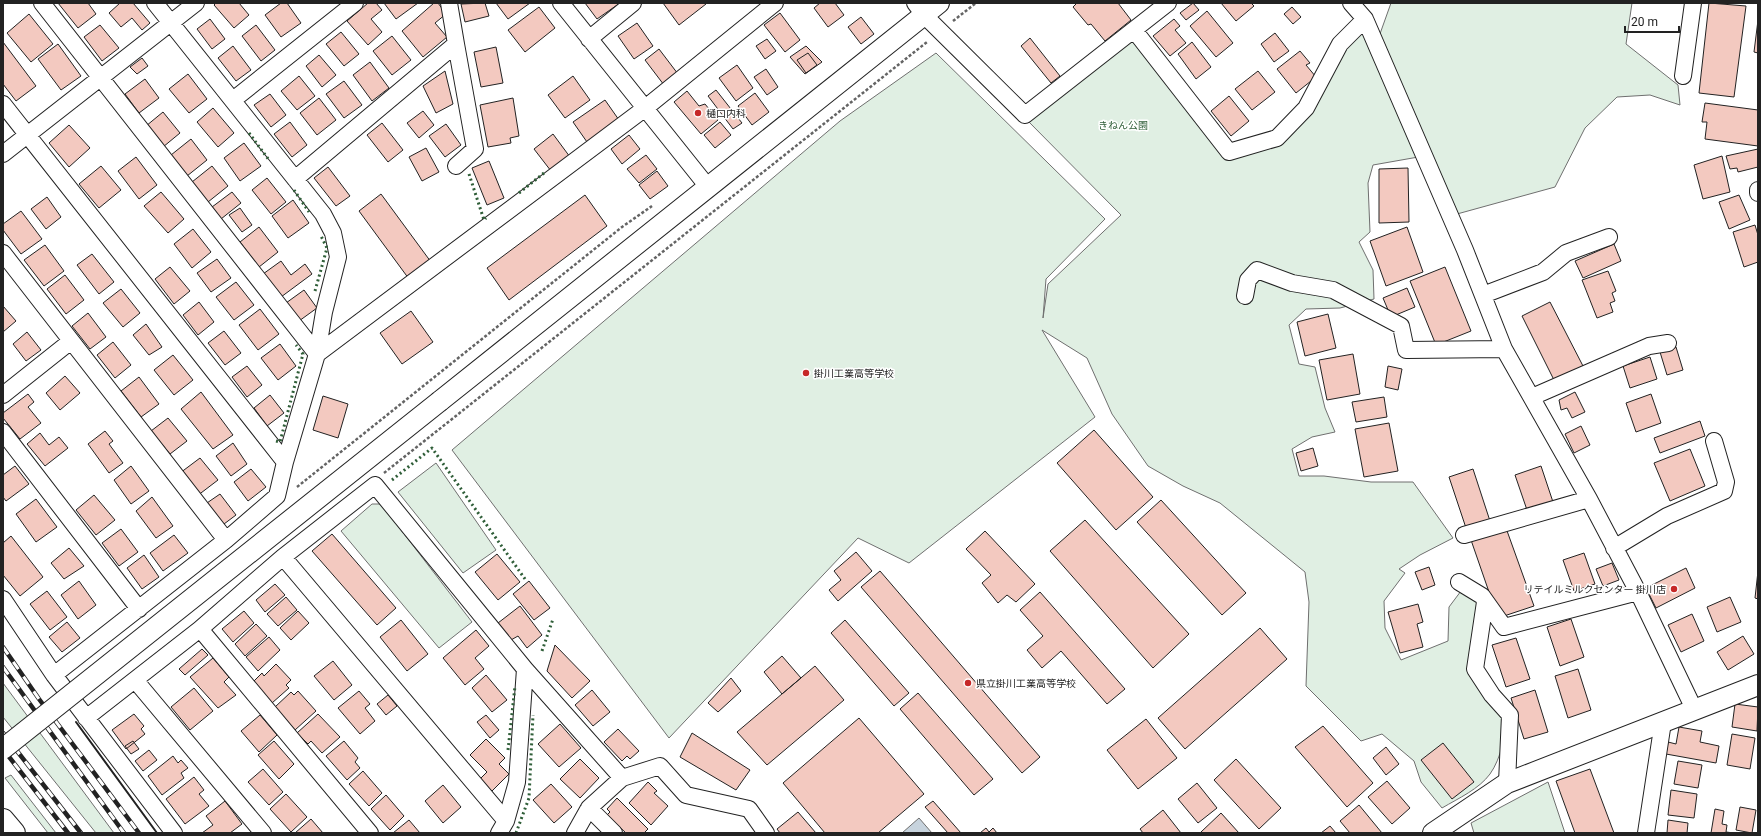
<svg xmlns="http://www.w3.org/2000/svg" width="1761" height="836" font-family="Roboto,'Noto Sans JP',sans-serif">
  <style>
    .green { fill: #e0efe3; stroke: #6f6f6f }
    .water { fill: #c7d3dd; stroke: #6f6f6f }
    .building { fill: #f3c9c0; stroke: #222 }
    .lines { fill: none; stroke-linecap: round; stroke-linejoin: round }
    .minor-casing { stroke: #222; stroke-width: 18 }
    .tertiary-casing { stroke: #222; stroke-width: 22 }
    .primary-casing { stroke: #222; stroke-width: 24 }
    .path { stroke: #646464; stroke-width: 2.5; stroke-dasharray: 3 2; stroke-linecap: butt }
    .minor { stroke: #fff; stroke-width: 16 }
    .tertiary { stroke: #fff; stroke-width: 20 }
    .primary { stroke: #fff; stroke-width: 22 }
    .rail-casing { stroke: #222; stroke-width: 4.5 }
    .rail { stroke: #fff; stroke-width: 3; stroke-dasharray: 9; stroke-linecap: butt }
    .tertiary-bridge-casing { stroke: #222; stroke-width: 22; stroke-linecap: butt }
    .tertiary-bridge { stroke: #fff; stroke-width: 20 }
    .hedge { stroke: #2f5e38; stroke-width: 3; stroke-dasharray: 2 3; stroke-linecap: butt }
    .wall { stroke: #222; stroke-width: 2 }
    .poi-dot { fill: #c62828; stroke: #fff; stroke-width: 1.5 }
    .labels { text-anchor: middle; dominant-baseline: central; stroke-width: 3; stroke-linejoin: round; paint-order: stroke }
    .poi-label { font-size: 10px; fill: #222; stroke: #fff; text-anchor: start }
    .park-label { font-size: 10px; fill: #2f5e38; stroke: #fff }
  </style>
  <rect width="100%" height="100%" fill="#fff"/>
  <!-- green -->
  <path class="green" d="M1391 3H1632L1626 44 1678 85 1680 105 1650 95 1617 97 1585 128 1555 187 1457 214 1376 45Z
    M1368 27 1424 156 1373 165 1368 183 1370 232 1359 242 1373 270 1374 299 1340 308 1306 309 1289 325 1299 364 1315 367 1325 408 1335 432 1312 437 1292 449 1299 476H1324L1371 482H1413L1453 538 1420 555 1399 569 1405 573 1384 601 1385 628 1401 660 1448 641 1449 607 1464 587 1481 600 1473 672 1510 715C1506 732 1501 759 1490 774 1479 789 1459 798 1442 808L1421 782 1414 761 1382 734 1361 741 1306 686 1309 602 1305 572 1220 503 1183 486 1148 466 1112 414 1087 358 1042 330 1095 417 909 563 858 538 669 738 452 450 840 121 936 53 1105 219 1046 279 1043 318 1048 284 1121 215 1026 119 1134 30 1226 154 1249 146 1294 120 1353 31Z
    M436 463 496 550 463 573 398 492Z
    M372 504H381L472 622 439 648 341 531Z
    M3 683 114 833H96L3 717Z
    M11 775 56 833H48L5 778Z
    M1548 782 1565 833H1474L1471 823Z"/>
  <!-- water -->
  <path class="water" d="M919 818 932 833H902Z"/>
  <!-- building -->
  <path class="building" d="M58 3H88L96 14 78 28Z
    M120 3H133L150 23 142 30 132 18 121 27 109 13Z
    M216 3H239L249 15 234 28 214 5Z
    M281 3H287L301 23 281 37 265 15Z
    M368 3H376L382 10 371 19 382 32 368 45 347 21Z
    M384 3H418L396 19Z
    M434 3H438L446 14 435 23 447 37 423 57 402 31Z
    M485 3 489 16 465 22 461 4Z
    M496 3H530L508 19Z
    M585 3H620L597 19Z
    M663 3H705L706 4 679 25Z
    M820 3H835L844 15 828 27 814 8Z
    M1075 3H1118L1131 20 1105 41 1091 24 1088 25 1073 7 1076 4Z
    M1193 3 1199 10 1186 20 1180 13Z
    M1221 3H1251L1254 6 1236 21Z
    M1709 3 1746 6 1734 97 1699 93Z
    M539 7 555 28 525 52 508 30Z
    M1292 7 1301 17 1293 24 1284 14Z
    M1207 11 1233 43 1216 57 1190 26Z
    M780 13 800 40 785 52 764 25Z
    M29 14 53 44 31 62 7 33Z
    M861 17 874 34 861 44 848 27Z
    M210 19 225 39 212 49 197 29Z
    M1174 19 1180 26 1175 30 1186 43 1170 56 1153 36Z
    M1758 20V53L1754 52Z
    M637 23 653 46 634 59 618 36Z
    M100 25 119 48 102 61 84 37Z
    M256 25 275 50 261 61 242 36Z
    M341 32 359 54 344 66 326 44Z
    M1275 33 1289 51 1274 62 1261 44Z
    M392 36 411 60 392 75 373 51Z
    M1030 38 1060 76 1051 83 1021 46Z
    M767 39 776 51 765 59 756 46Z
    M3 42 36 86 16 101 3 84Z
    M1192 42 1211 67 1196 79 1178 54Z
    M58 44 81 76 61 90 38 59Z
    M233 46 251 70 236 81 218 58Z
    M806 46 822 62 805 74 790 57Z
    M496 47 503 83 481 87 474 52Z
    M659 49 678 74 664 85 645 60Z
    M1300 51 1310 63 1306 65 1316 77 1296 93 1277 69Z
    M808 53 817 65 806 73 797 60Z
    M319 55 336 75 322 87 306 66Z
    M142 58 148 66 137 74 130 67Z
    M370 62 389 88 372 101 353 75Z
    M737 65 753 88 736 101 719 78Z
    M766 69 778 87 767 95 754 77Z
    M445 71 453 104 436 113 423 86Z
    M1258 71 1275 92 1252 110 1235 89Z
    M188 74 207 99 189 113 169 89Z
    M299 76 315 96 297 110 281 91Z
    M573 76 590 100 565 118 548 95Z
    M145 79 159 98 139 113 125 94Z
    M344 81 362 105 344 118 326 94Z
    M716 90 742 123 733 129 708 96Z
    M687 91 699 106 705 104 718 120 701 134 674 102Z
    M755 93 769 112 752 125 738 106Z
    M270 94 286 115 271 127 254 105Z
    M1229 96 1249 121 1231 136 1211 111Z
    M319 98 336 120 317 135 300 113Z
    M513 98 519 136 510 138 511 143 488 147 480 105Z
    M605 100 619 120 587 142 573 122Z
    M1705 103 1758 110V146L1705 139 1707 122H1702Z
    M213 108 234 133 218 147 197 122Z
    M423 111 434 125 419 138 407 123Z
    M163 112 180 133 163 147 146 126Z
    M290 122 307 145 292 157 274 134Z
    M720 122 731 135 715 148 704 135Z
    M382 123 403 150 388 162 367 135Z
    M446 124 461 145 445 157 429 136Z
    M69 125 90 148 69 167 49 143Z
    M553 134 570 157 551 171 534 149Z
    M629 135 640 149 622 164 611 149Z
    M191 139 207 160 187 176 171 155Z
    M244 143 261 166 240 181 224 158Z
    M426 148 439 172 422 181 409 157Z
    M1758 149V167L1738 172 1737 168 1730 169 1726 156Z
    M646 155 657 169 639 183 627 169Z
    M1722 156 1730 192 1703 199 1694 165Z
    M136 157 157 185 139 199 118 171Z
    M489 161 504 198 487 205 472 168Z
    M101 166 121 190 99 208 79 184Z
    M212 166 228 186 208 202 192 182Z
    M328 167 350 196 336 206 314 178Z
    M1408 168 1409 222 1379 223V169Z
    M657 171 668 186 650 199 639 185Z
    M267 178 286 202 271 214 252 190Z
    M161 192 184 219 168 233 144 206Z
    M232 192 241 203 221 219 212 207Z
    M381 194 431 262 409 279 359 211Z
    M585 195 607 226 509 300 487 268Z
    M1739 195 1750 220 1729 229 1719 202Z
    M47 197 61 217 46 229 31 209Z
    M293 200 309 223 288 238 272 216Z
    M240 208 252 225 242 232 229 215Z
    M21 211 42 239 21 254 3 230V224Z
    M1755 225 1758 235V262L1744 267 1733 232Z
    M259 227 278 252 259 267 240 242Z
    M1407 227 1423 272 1386 286 1370 241Z
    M193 229 211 252 192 268 174 244Z
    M1614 244 1621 261 1583 278 1575 261Z
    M45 245 64 271 44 286 24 260Z
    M92 254 114 282 99 294 77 265Z
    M217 259 231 278 211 292 197 273Z
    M281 261 291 275 305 264 312 274 281 297 263 274Z
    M170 267 190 291 174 304 155 279Z
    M1445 267 1471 331 1436 345 1410 281Z
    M1608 271 1616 291 1612 293 1615 301 1610 303 1613 312 1597 318 1582 280Z
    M65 275 84 300 66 314 47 289Z
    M236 282 254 305 234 320 216 297Z
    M1407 288 1415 307 1391 317 1383 298Z
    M121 289 140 313 123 327 103 303Z
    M304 290 317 308 299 321 286 303Z
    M199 302 214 322 198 335 183 315Z
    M1550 302 1583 366 1554 380 1522 316Z
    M3 306 16 321 3 332Z
    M260 309 279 334 258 350 239 325Z
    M411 311 433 342 402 364 380 333Z
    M88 313 106 337 90 349 72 326Z
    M1328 314 1336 348 1305 356 1297 322Z
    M146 324 162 347 149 355 133 335Z
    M224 331 241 353 225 365 208 343Z
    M27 332 41 350 26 361 13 344Z
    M113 342 131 365 115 378 97 355Z
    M280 344 296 366 278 380 261 358Z
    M1676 347 1683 370 1667 375 1660 352Z
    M1353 354 1360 394 1327 400 1319 360Z
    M173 355 193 380 174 395 154 370Z
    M1650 357 1657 379 1630 388 1623 366Z
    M247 366 262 385 247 397 232 377Z
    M1388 366 1402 369 1398 390 1385 387Z
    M65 376 80 393 60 410 46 393Z
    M139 377 159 404 141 417 121 391Z
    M201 392 233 435 213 449 181 409Z
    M1575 392 1585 412 1572 418 1567 408 1561 410 1559 400Z
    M28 394 34 402 28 407 41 423 20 439 3 418V413Z
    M1651 394 1661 423 1636 432 1626 403Z
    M270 395 284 413 267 426 254 408Z
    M323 396 348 404 338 438 313 430Z
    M1384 397 1387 417 1356 422 1352 402Z
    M168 418 187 441 170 454 151 431Z
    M1700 421 1705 436 1660 453 1654 438Z
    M1389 423 1398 471 1364 477 1355 429Z
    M1581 426 1590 445 1574 453 1565 434Z
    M1094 430 1153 497 1116 530 1057 463Z
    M105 431 113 441 109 444 123 463 109 473 88 444Z
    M40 433 49 445 59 437 68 448 45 466 27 444Z
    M233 443 247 464 231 476 216 456Z
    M1313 448 1318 466 1301 471 1296 453Z
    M1690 449 1705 486 1670 501 1654 463Z
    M200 458 218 480 197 496 180 473Z
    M15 466 29 484 6 501 3 497V475Z
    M131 466 149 491 131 504 114 480Z
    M1541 466 1553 502 1527 510 1515 475Z
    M251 469 266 487 248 501 234 482Z
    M1473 469 1490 521 1466 528 1449 477Z
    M220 494 236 515 220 527 204 505Z
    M94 495 115 520 96 535 76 510Z
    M152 497 173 526 156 538 136 511Z
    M36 499 57 527 36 542 16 514Z
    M1161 500 1246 593 1222 615 1137 522Z
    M1085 520 1189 634 1153 668 1050 551Z
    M1506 528 1534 606 1498 618 1471 540Z
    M121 529 138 552 119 566 102 543Z
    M985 531 1035 584 1016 602 1007 595 998 603 982 583 991 575 966 549Z
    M332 534 396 608 377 625 312 551Z
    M174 535 188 553 163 571 150 553Z
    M11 536 43 577 20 596 3 575V543Z
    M69 548 84 566 64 579 51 563Z
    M856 552 872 571 838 601 829 590 841 580 834 571Z
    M1584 553 1595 584 1574 591 1563 560Z
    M497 554 520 582 498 600 475 572Z
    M144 555 159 577 142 589 127 568Z
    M1612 563 1619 580 1603 586 1596 569Z
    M1429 567 1435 585 1422 590 1415 572Z
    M1686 568 1695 588 1656 608 1646 588Z
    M880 571 1040 757 1022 773 861 587Z
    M1758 571V599L1755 598Z
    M79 581 96 605 78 619 61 595Z
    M529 581 550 608 534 620 513 594Z
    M275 584 285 595 265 612 256 600Z
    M47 591 67 617 50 630 30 604Z
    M1040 592 1125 689 1107 704 1061 651 1042 668 1027 650 1043 636 1020 610Z
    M286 597 297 610 278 626 267 614Z
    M1730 597 1741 622 1717 632 1707 607Z
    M1418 604 1423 622 1417 624 1423 647 1400 653 1388 612Z
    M520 606 542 635 527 648 518 636 511 640 498 623Z
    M244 611 254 623 233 642 222 629Z
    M298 611 309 623 291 640 280 628Z
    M1692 614 1704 641 1681 652 1668 625Z
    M1571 619 1584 657 1560 666 1547 627Z
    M401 620 428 654 407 671 380 637Z
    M845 620 909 693 894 706 831 633Z
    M67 622 80 638 62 652 49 637Z
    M256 624 267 636 245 656 235 644Z
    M1260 628 1287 659 1185 749 1158 718Z
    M476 630 489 646 475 658 484 669 465 685 443 658Z
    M1743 636 1754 654 1728 670 1717 652Z
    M269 637 280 650 258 671 246 657Z
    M1516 638 1530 679 1506 687 1492 645Z
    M555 645 590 681 572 698 547 671Z
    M202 649 208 655 185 675 179 669Z
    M782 656 801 678 782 694 764 672Z
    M213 658 229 677 224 682 236 695 218 708 190 677Z
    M333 661 352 685 334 700 314 676Z
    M276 664 291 680 286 685 289 688 272 703 253 682 262 673 264 676Z
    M815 666 844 700 767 765 737 732Z
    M1578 669 1591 710 1568 718 1555 676Z
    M486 675 507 700 492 712 472 688Z
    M731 678 741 691 718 712 708 703Z
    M194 688 213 711 190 730 171 707Z
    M592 690 610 712 593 726 575 705Z
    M1535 690 1548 732 1524 739 1511 698Z
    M298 691 316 711 295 730 275 707 291 692 294 695Z
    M359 691 370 704 365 708 375 721 360 734 338 708Z
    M918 693 993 779 974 795 900 709Z
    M388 695 397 706 386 715 377 704Z
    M1735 704 1758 707 1757 731 1732 727Z
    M134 714 144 726 141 729 145 734 126 749 112 730Z
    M318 714 340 737 322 753 311 741 308 744 297 733Z
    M260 715 277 735 259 752 241 731Z
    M486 715 499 730 490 738 477 722Z
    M859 718 924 794 878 833H825L783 783Z
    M1146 719 1177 758 1138 789 1107 750Z
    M560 724 581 748 559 767 538 744Z
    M1323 726 1373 783 1347 807 1295 747Z
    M1679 727 1702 731 1700 742 1719 746 1716 763 1666 754 1668 742 1676 744Z
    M618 729 639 751 630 759 627 756 622 761 604 742Z
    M692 733 750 770 736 790 680 757Z
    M1732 734 1755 738 1750 769 1727 765Z
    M486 739 505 758 499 764 509 774 492 791 480 779 487 772 470 755Z
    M133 741 139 749 131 754 125 746Z
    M274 741 294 764 279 779 258 755Z
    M344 741 358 758 355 762 360 768 347 780 326 756Z
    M1443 743 1474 782 1452 799 1421 760Z
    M1386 747 1399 764 1386 775 1373 758Z
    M149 750 157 760 143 771 135 761Z
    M173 756 178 763 181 760 188 768 181 773 184 778 162 795 148 776Z
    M580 759 599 778 580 798 560 779Z
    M1236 759 1281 808 1259 829 1214 780Z
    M1678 761 1702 765 1698 788 1674 784Z
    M263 769 283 792 269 805 248 782Z
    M1590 769 1614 833H1575L1556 781Z
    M363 771 382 793 369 806 349 784Z
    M194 777 204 790 199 794 209 806 185 824 166 799Z
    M1387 781 1410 808 1392 824 1368 797Z
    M648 782 657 791 654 793 668 806 651 825 629 803Z
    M1197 783 1217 808 1198 823 1178 799Z
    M551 784 572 807 554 823 533 800Z
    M443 785 461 807 443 823 425 801Z
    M1671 790 1697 794 1694 818 1668 815Z
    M286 794 307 817 291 832 270 809Z
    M386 795 404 816 390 830 371 809Z
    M617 798 648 829 644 833H626L607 815 610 812 607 809Z
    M225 801 242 824 230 833H202L213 825 206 816Z
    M933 801 961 833H948L925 807Z
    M1359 805 1382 833H1350L1340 821Z
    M1740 807 1756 810 1752 833 1736 830Z
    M1715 809 1724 811 1722 824 1727 825 1726 832 1734 833H1711Z
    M1163 810 1181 833H1143L1140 829Z
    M798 812 816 833H780L777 829Z
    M1221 813 1239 833H1202L1201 832Z
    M311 819 323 833H295Z
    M409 820 420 833H393Z
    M1668 820 1688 823 1687 833H1667Z
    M1330 826 1336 833H1321Z
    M986 828 989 832 993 828 997 833H980Z"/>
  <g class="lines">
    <!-- minor casing -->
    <g class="minor-casing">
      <path id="minor" d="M42 3 317 354
        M449 3 456 44
        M561 3 708 187
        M915 3 924 15 1025 115 1168 3
        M1351 3 1365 19 1465 250 1504 349 1589 499 1638 592 1694 709
        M1134 30 1229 152 1277 138 1306 108 1340 44 1365 19
        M589 39 633 3
        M1683 76 1693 3
        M233 100 355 3
        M3 104 285 462
        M3 154 196 3
        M295 179 456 44 475 149 456 166
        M1758 190V193
        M3 253 226 540
        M1483 295 1543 272 1566 253 1609 237
        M1245 296 1248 280 1257 270 1292 283 1333 290 1401 326 1406 350 1504 349
        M317 354 644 109 775 3
        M3 395 71 341
        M1532 397 1649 346 1668 343
        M3 432 139 609
        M1464 535 1589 499
        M1614 548 1667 516 1724 491 1726 482 1714 441
        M283 557 375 485 525 669 517 782 506 821 499 833
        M1459 582 1482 596 1504 627 1638 592
        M3 599 54 675 174 833
        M1485 602 1475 669 1492 695 1510 715 1507 783
        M200 629 370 833
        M525 669 622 778
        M54 675 226 540 277 496 285 462 317 354 324 312 338 257 333 233 323 214 155 3
        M135 680 263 833
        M86 718 200 629 283 557 506 821
        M589 808 614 833
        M575 833 589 808 622 778 660 766 686 795 749 809 766 833
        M1646 833 1663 722"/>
    </g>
    <!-- tertiary casing -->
    <g class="tertiary-casing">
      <path id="tertiary" d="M440 401 939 3
        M1433 833 1507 783 1758 685"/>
    </g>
    <!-- primary casing -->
    <g class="primary-casing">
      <path id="primary" d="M3 820 14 833"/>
    </g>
    <!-- path -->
    <path class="path" d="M953 21 976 3
      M384 473 927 42
      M297 487 622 227 652 206"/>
    <!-- minor -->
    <use href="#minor" class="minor"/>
    <!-- tertiary -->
    <use href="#tertiary" class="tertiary"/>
    <!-- primary -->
    <use href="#primary" class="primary"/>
    <!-- rail casing -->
    <g class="rail-casing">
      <path id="rail" d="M3 647 39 699 139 833
        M3 667 124 833
        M3 733 81 833
        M3 749 68 833"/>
    </g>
    <!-- rail -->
    <use href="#rail" class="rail"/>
    <!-- tertiary-bridge casing -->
    <g class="tertiary-bridge-casing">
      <path id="tertiary-bridge" d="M3 749 440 401"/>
    </g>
    <!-- tertiary-bridge -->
    <use href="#tertiary-bridge" class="tertiary-bridge"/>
    <!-- hedge -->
    <path class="hedge" d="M249 133 269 160
      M469 174 484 220 486 218
      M294 190 309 212
      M519 193 544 173
      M315 291 327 248 321 236
      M276 441 280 442 303 354 296 345
      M392 480 432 448 525 579
      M542 651 553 619
      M508 750 515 686
      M516 833 529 798 533 715"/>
    <!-- wall -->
    <path class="wall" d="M76 722 157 833"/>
  </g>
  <!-- markers -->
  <g class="poi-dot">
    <circle cx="698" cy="113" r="4"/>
    <circle cx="806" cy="373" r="4"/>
    <circle cx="1674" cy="589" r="4"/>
    <circle cx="968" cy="683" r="4"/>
  </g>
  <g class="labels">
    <!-- poi labels -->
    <g class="poi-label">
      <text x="706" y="113">樋口内科</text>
      <text x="814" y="373">掛川工業高等学校</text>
      <text x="1666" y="589" text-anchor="end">リテイルミルクセンター 掛川店</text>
      <text x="976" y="683">県立掛川工業高等学校</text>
    </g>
    <!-- park labels -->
    <g class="park-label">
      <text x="1123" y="125">きねん公園</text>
    </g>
  </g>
  <!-- border -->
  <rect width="1761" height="836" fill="none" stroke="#222222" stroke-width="8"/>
  <!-- scale -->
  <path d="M1625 26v6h54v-6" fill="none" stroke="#222222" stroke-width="2"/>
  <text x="1631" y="26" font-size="12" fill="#222222" stroke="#ffffff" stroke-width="3" paint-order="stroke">20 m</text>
</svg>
